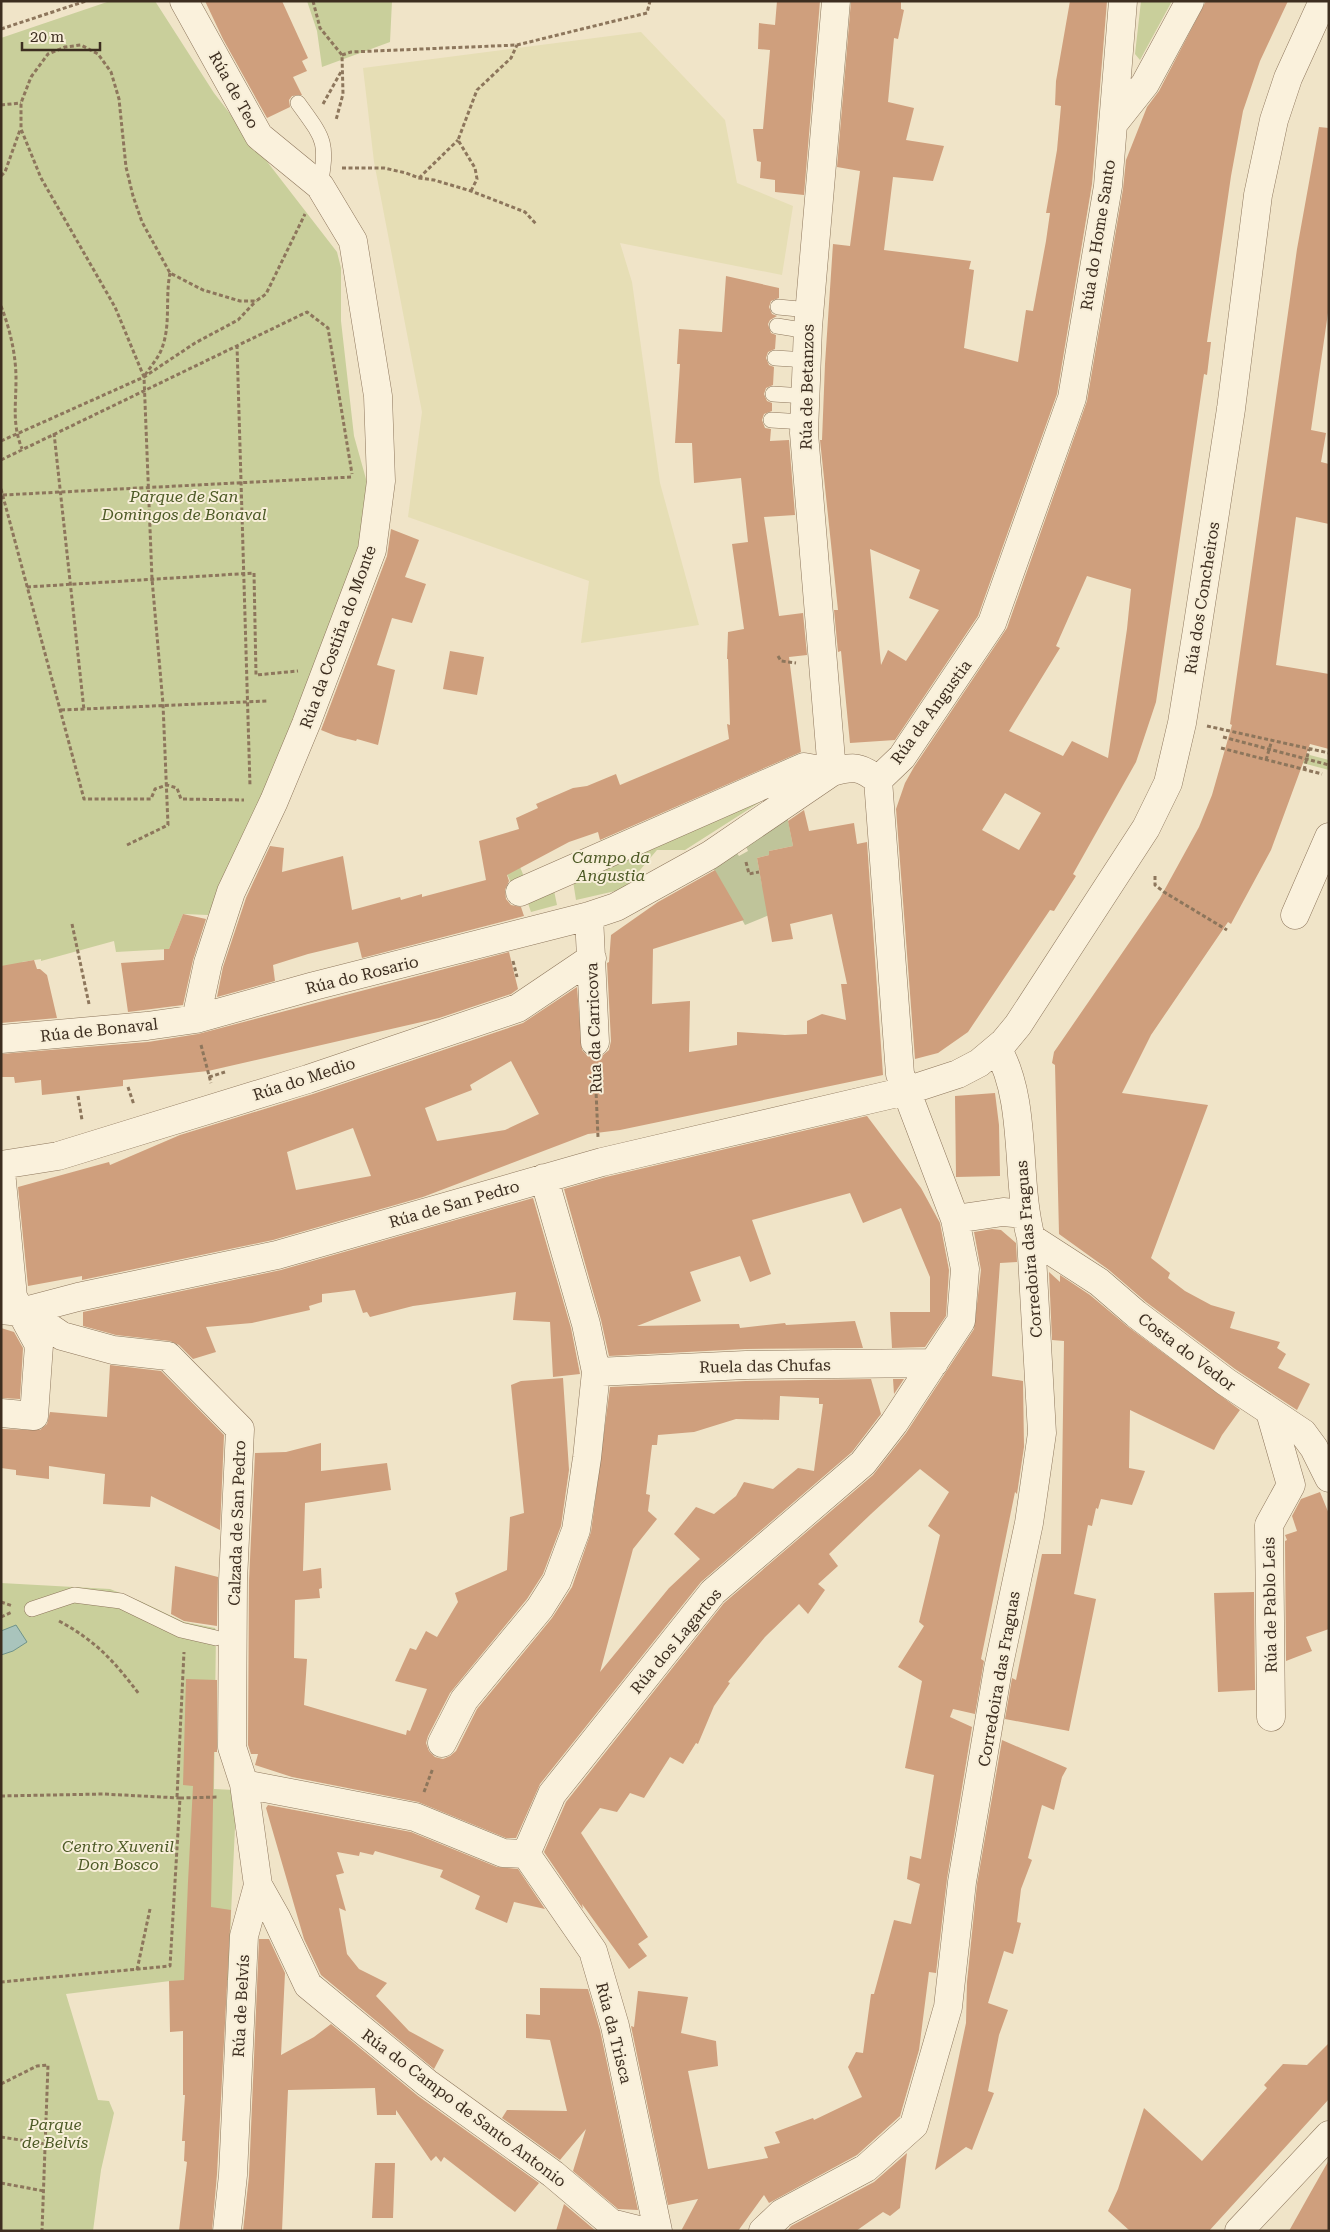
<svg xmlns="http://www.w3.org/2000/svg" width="1330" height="2232" font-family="'Roboto Serif',serif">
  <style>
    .farmland { fill: #e6deb5 }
    .green { fill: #c9cf9b }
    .cemetery { fill: #bfc49a }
    .water { fill: #a9c4bc; stroke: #6f938a }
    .building { fill: #cf9f7d; fill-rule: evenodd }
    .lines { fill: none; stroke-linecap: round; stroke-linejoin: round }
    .lane-casing { stroke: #8d765c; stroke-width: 16 }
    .street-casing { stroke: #8d765c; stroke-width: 29 }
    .path { stroke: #8d765c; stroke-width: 3; stroke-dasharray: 4 2.5; stroke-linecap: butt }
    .lane { stroke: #faf1dc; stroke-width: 15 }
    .street { stroke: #faf1dc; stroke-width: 28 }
    .path-bridge { stroke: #8d765c; stroke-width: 3; stroke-dasharray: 4 2.5; stroke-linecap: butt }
    .labels { text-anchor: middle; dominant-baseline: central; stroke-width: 4; stroke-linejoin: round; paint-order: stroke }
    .street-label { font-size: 16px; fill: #3d2e20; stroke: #f7eed8 }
    .park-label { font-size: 16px; font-style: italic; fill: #4d5a26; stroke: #f7eed8 }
  </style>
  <rect width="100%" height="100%" fill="#f0e4c8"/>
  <!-- farmland -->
  <path class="farmland" d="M641 32 725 120 737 183 793 206 782 275 620 243 632 282 660 483 699 625 581 643 589 581 408 517 422 412 374 162 363 68Z"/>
  <!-- green -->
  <path class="green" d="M110 1H155L214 93 337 252 341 268V321L354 436 371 497 370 519 257 814 208 915 183 914 169 949 116 952 114 941 41 961V959L22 962V965L1 968V38Z
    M307 1H392L390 42 322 67 317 31Z
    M1141 1H1172L1140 60 1135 54Z
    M1232 735 1329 760V770L1230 744Z
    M760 774H804L685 850H657L624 889 576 900 573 881 553 886 557 905 531 912 522 886 514 890 507 874 520 867 525 879 593 848 600 841Z
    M1 1583 110 1589 140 1601 184 1622 215 1628 216 1631 214 1789 234 1790 236 1805 228 1980 170 1981 66 1994 98 2100 109 2101 114 2113 101 2170 93 2231H1Z"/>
  <!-- cemetery -->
  <path class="cemetery" d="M787 815 793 846 769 851V855L757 858 762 885 857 879 745 925 711 864 733 848 739 856 748 851 743 840Z"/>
  <!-- water -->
  <path class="water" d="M16 1625 27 1642 13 1651 1 1655V1631Z"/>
  <!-- building -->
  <path class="building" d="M205 1H282L308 58 302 61 307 71 293 77 302 95 292 96 289 100 290 107 267 118 223 39Z
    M777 1H820L804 195 775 192V180L760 178 761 162 757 161 753 129H763L770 50 758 49 759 23 775 25Z
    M851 1H901V9L904 10 898 39 894 38 888 102 914 108 906 140 944 146 933 181 893 177 884 250 971 261 969 269 974 270 964 348 1018 362 1026 310 1033 311 1046 241 1050 213H1046L1057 150 1061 106 1055 105 1056 81 1070 1H1107L1092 184 1057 394 978 616 895 740 850 743 841 651 838 652 834 610H838L820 440H822L825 364 833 244 850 246 860 171 837 167ZM870 549 920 570 909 598 939 610 906 661 888 650 881 665Z
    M1206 1H1288L1260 61 1243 111 1231 176 1207 342H1211L1207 375 1204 374 1156 702 1136 762 1073 874 1076 876 1054 911 1050 910 968 1032 938 1053 915 1059 896 809 905 783 914 767 1007 628 1087 401 1123 189 1126 160 1147 107 1159 91ZM1087 576 1131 589 1127 629 1108 758 1072 741 1063 756 1009 731 1060 648 1056 646ZM1005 793 1041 813 1019 850 982 830Z
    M1319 127 1329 128V306L1311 430 1326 433 1321 462 1329 464V524L1296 517 1276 665 1329 674V749L1310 744 1271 850 1231 924 1228 922 1151 1035 1122 1093 1208 1105 1151 1258 1170 1273 1168 1278 1185 1291 1211 1305 1235 1312 1230 1328 1280 1342 1277 1348 1286 1354 1278 1368 1310 1384 1297 1410 1235 1369 1146 1302 1109 1270 1059 1234 1055 1065 1052 1063 1054 1052 1160 898 1199 827 1212 795 1232 725 1230 724 1297 249Z
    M726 276 779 288V298L771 301 769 307 772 314 777 316 770 320 768 324 771 333 776 335 775 349 768 352 766 358 769 365 774 367 773 385 766 388 764 394 767 401 772 403V411L764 414 762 420 765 428 771 429 770 441 789 440 795 515 764 517 779 616 803 613 807 655 789 657 801 752 600 840 598 832 569 842 507 875 509 881 505 890 506 899 511 905 521 907 524 916 362 958 358 942 308 954 273 965 275 981 217 997 223 967 246 898 270 846 284 848 282 872 343 856 352 910 400 897 401 900 422 894V897L486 880 479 841 519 829 516 818 538 808 536 804 573 788 587 786 616 774 620 785 729 739 727 724 730 725 728 659H727L728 632 744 629 732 544 748 542 741 478 694 483 692 443H675L680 364H677L679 329 722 332Z
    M391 529 419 540 405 577 426 584 412 623 392 618 377 665 395 670 378 745 357 739 356 741 336 736 321 730 387 556Z
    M450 651 484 657 477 695 443 689Z
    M804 810 809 831 854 823 857 844 867 842 883 1075 620 1130 588 1134 423 1197 273 1240 82 1280V1276L28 1286 18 1187 109 1162 110 1165 180 1135 313 1094 523 1023 577 987 582 1050 588 1056 596 1058 603 1055 609 1050 611 1041 607 963 609 962 611 935 658 902 715 870 744 920 653 949 652 1004 690 1001 689 1052 737 1045V1032L785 1035 807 1034V1021L822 1014 846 1020 841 984H847L832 914 790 924 793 939 772 942 757 858 769 855V851L793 846 788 821ZM511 1061 539 1114 505 1130 437 1141 425 1108 472 1090 470 1085ZM353 1128 371 1176 296 1190 287 1152Z
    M183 914 206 919 193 960 183 1005 128 1012 121 963 164 960V949H169Z
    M509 952 518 989 511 994 439 1018 208 1071 123 1080V1086L42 1095 41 1080 15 1083 14 1077H1V1054L148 1042 198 1034Z
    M34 960 37 969H40L47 975 57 1018 1 1023V966Z
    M995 1093 999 1125 1000 1176 956 1177 955 1096Z
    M867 1116 921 1188 940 1223 949 1270 946 1316 925 1347 892 1348 890 1312H930V1277L901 1208 863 1223 850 1193 752 1220 771 1274 750 1282 740 1256 690 1272 701 1301 637 1326 739 1324 740 1328 785 1323 786 1325 855 1321 863 1348 745 1349 609 1356 601 1320 564 1189 606 1177Z
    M533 1198 571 1328 580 1374 553 1377 550 1322 513 1320 516 1292 413 1306 370 1317 367 1312 363 1313 355 1290 322 1294V1302L309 1306 310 1310 252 1323 206 1327 216 1352 193 1359 179 1345 170 1341 116 1335 83 1326V1312L281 1270Z
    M992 1229 1001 1230 1016 1243 1017 1262 1000 1263 992 1376 1023 1381 1024 1447 1017 1494 1015 1492 981 1659 984 1661 975 1714 953 1709 950 1717 972 1727 947 1879 936 1973 929 1972 919 2050 900 2116 857 2155 769 2203 764 2195 738 2231H681L698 2199 668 2205 631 2026 634 2027 638 1991 688 1997 681 2033 716 2041 718 2066 688 2071 708 2169 768 2158 764 2147 780 2143 775 2132 813 2118 814 2120 862 2097 848 2067 856 2052 863 2053 871 1994H874L894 1920 911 1924 920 1884 907 1879 910 1856 921 1859 934 1775 905 1768 922 1681 898 1667 924 1626 919 1622 940 1535 928 1526 949 1492 920 1469 871 1514 829 1554 838 1566 818 1584 825 1590 808 1614 799 1604 765 1637 728 1682 730 1683 714 1706 698 1744 696 1743 683 1764 670 1757 644 1798 630 1793 617 1812 600 1808 581 1833 648 1937 638 1944 647 1956 629 1969 582 1904 583 1909 544 1852 566 1802 724 1603 873 1475 906 1433 974 1329 981 1270 974 1232Z
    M1049 1272 1060 1282V1275L1090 1295 1127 1326 1240 1410 1222 1435 1214 1450 1130 1410 1129 1468 1145 1471 1132 1505 1101 1499 1098 1509 1096 1508 1092 1526 1088 1525 1074 1594 1096 1599 1069 1731 1005 1719 1012 1678 1016 1680 1042 1554H1061L1064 1341 1052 1340Z
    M1 1328 14 1332 23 1348 20 1399 1 1398Z
    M110 1365 161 1371 224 1435 220 1530 151 1496 150 1507 103 1504 105 1474 49 1466V1479L16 1475V1470L1 1468V1429L40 1430 47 1424 50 1412 107 1417Z
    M563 1378 569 1470 561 1526 543 1574 527 1599 450 1693 428 1736 426 1743 429 1751 435 1757 443 1759 450 1756 456 1751 477 1709 552 1618 572 1587 591 1532 610 1387 746 1381 871 1379 881 1414 852 1452 701 1582 540 1784 516 1838H506L418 1802 292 1777 255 1765 258 1754H251L248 1745 249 1581 255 1453 286 1452 321 1443V1471L387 1463 391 1490 305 1503 303 1571 321 1568 322 1588 319 1589 320 1598 295 1600 294 1658 307 1659 304 1705 406 1735 407 1730 410 1731 427 1689 395 1681 410 1648 416 1650 426 1631 437 1637 458 1602 455 1593 507 1570 510 1517 524 1513 511 1385 521 1381ZM780 1396 819 1398V1404H823L814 1471 798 1468 773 1489 744 1482 736 1496 714 1514 696 1507 674 1534 700 1559 669 1588 600 1672 633 1549 657 1519 648 1511 650 1495 646 1494 652 1445H657L658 1435 694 1432 736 1419 779 1420Z
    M893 1379H904L894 1394Z
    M1320 1492 1329 1514V1629L1306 1637 1312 1651 1286 1661 1285 1541 1287 1540 1285 1535 1297 1531 1292 1516 1301 1499Z
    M175 1566 218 1577 217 1626 184 1621 171 1614Z
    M1254 1592 1255 1690 1218 1692 1214 1593Z
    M186 1679 217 1680V1752H214L211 1907 231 1910 217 2174 212 2231H179L187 2162 184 2161 185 2141H182L185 2095H183V2031L170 2032 169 1981 184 1980 188 1882 193 1786 183 1785Z
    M1002 1740 1067 1768 1062 1777 1054 1810 1042 1805 1028 1858 1032 1860 1021 1889 1017 1922 1021 1923 1013 1954 1004 1951 988 2003 1008 2010 999 2035 988 2091 994 2093 972 2150 966 2147 935 2170 966 2023 967 1982 977 1884Z
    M268 1805 411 1832 497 1867 518 1869 545 1909 514 1902 507 1923 475 1909 480 1896 440 1877 443 1870 375 1851 373 1855 360 1852 359 1856 337 1852 344 1873 336 1875 346 1911 339 1908 347 1954 359 1969 387 1983 376 1996 409 2031 444 2050 434 2069 321 1975 304 1939 266 1808Z
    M259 1939H269L285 1973 281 2055 314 2037 331 2024 418 2096 539 2183 515 2212 444 2157 441 2162 436 2156 431 2161 396 2110V2115H377L375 2088 288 2090 282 2231H243L249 2176Z
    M540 1988 588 1989 600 2030 638 2210 618 2209 573 2171 586 2129 560 2160 502 2118 507 2110 567 2111 550 2040 526 2038V2014L540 2015Z
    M1329 2043V2099L1209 2231H1130L1108 2211 1118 2189 1144 2108 1202 2161 1267 2088 1264 2085 1283 2064 1307 2065Z
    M907 2153 900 2208 890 2216 883 2212 856 2231H787L791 2226 874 2182Z
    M1329 2160V2231H1289L1308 2197Z
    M375 2163H395L393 2218H372Z
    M564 2204 596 2231H556Z"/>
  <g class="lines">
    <!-- lane casing -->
    <g class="lane-casing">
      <path id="lane" d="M298 103C324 139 328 141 320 186
        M778 307 809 310
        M777 326 808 331
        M775 358 807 360
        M773 394 805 396
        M771 420 804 422
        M32 1609 74 1595 121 1601 181 1630 216 1638"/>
    </g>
    <!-- street casing -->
    <g class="street-casing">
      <path id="street" d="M184 1 259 136 320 186 353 241 378 396 381 481 372 550 306 724 274 801 231 892 208 963 196 1019
        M1114 123 1145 84 1190 1
        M520 892 804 767 832 772 804 433 808 327 836 1
        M1295 915 1329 837
        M589 916 595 1042
        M1 1039 147 1026 196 1019 314 986 589 916 616 907 710 855 832 772C853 766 860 766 878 780
        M1 1165 58 1156 308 1079 518 1008 592 958
        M1 1171 13 1297 39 1345 34 1416 1 1413
        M955 1219 1003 1212 1025 1214
        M1031 1238 1099 1282 1136 1314 1226 1382 1303 1433 1314 1448 1329 1478
        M1 1310 21 1312 78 1297 277 1255 602 1162 906 1091 958 1074 979 1063 1004 1042 1018 1025 1146 828 1168 783 1182 723 1197 630 1231 409 1258 195 1274 120 1288 78 1323 1
        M21 1312 37 1319 62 1336 113 1350 168 1356 240 1429 233 1581 232 1747 244 1784 258 1885 244 1936 233 2175 227 2231
        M596 1372 746 1365 934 1363
        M1270 1412 1291 1485 1269 1525 1271 1717
        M442 1743 464 1700 540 1608 557 1581 576 1530 587 1458 596 1372 586 1324 544 1178
        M244 1784 415 1817 503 1853 526 1854
        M526 1854 552 1794 713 1592 863 1463 894 1423 961 1321 965 1269 955 1219 900 1074 878 780 902 757 992 623 1072 398 1108 186 1123 1
        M526 1854 593 1951 615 2026 658 2231
        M258 1885 276 1917 308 1985 427 2083 553 2174 611 2223 643 2231
        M763 2231 782 2213 866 2168 914 2125 948 2007 962 1882 998 1669 1029 1523 1042 1433 1031 1238C1015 1179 1028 1101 997 1048
        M1239 2231 1329 2135"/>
    </g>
    <!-- path -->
    <path class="path" d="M313 1 320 28 342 55 343 94 336 120
      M1 29 86 1
      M342 55 351 52 517 45 647 13 650 1
      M323 104 342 70
      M1 105 21 103
      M342 168H384L406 173 419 178 434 180 471 191 525 212 536 224
      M1 176 5 172 20 130
      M419 178 458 140
      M471 191 477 179 475 168 458 140 477 90 511 58 517 45
      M1 306C10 329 16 355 16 379 16 407 12 423 22 449
      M237 345 250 786
      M145 375C151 366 159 357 162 348 171 324 165 298 170 273
      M54 433 84 710
      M1 441 144 377 195 343 238 320 256 301
      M1 460 307 312 328 328 352 474
      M1 489 84 799H151L155 789 167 785 177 788 181 799 244 800
      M3 495 352 477
      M27 587 254 573 256 675 298 671
      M778 656 781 661 796 663
      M61 710 267 701
      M1207 726 1329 753
      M1221 748 1322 774
      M1266 760 1272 740
      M1304 770 1309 749
      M127 845 168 825 163 704 152 579 144 377 115 307 41 178 21 129V103L31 77 48 54 65 47 81 45 98 54 111 72 119 99 126 167 133 196 142 222 170 273 203 290 240 301H256L266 294 305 214
      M746 862 749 874 759 872
      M1155 876V885L1164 892 1227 930
      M72 924 89 1004
      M513 961 517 977
      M201 1045 211 1083
      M595 1068 598 1137
      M209 1077 225 1072
      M128 1087 134 1105
      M78 1096 82 1120
      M1 1602 13 1606
      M1 1617 12 1612
      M59 1621C96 1641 114 1661 139 1694
      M424 1792 433 1768
      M1 1796 103 1794 180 1798 170 1966 1 1982
      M177 1797 184 1652
      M180 1798 219 1797
      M137 1970 150 1909
      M1 2084 37 2066 48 2065 42 2231
      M1 2137 46 2144
      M1 2183 44 2191"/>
    <!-- lane -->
    <use href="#lane" class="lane"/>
    <!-- street -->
    <use href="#street" class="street"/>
    <!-- path-bridge -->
    <path class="path-bridge" d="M1223 737 1329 765"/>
  </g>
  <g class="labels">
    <!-- street labels -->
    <g class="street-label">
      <text transform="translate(234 90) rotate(61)">Rúa de Teo</text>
      <text transform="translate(1098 235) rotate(-81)">Rúa do Home Santo</text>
      <text transform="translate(807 387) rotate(-89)">Rúa de Betanzos</text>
      <text transform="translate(1202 598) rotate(-81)">Rúa dos Concheiros</text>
      <text transform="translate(338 637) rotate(-70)">Rúa da Costiña do Monte</text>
      <text transform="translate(931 712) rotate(-54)">Rúa da Angustia</text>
      <text transform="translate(362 975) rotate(-14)">Rúa do Rosario</text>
      <text transform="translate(594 1028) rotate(-92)">Rúa da Carricova</text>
      <text transform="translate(99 1030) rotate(-6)">Rúa de Bonaval</text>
      <text transform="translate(304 1079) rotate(-18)">Rúa do Medio</text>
      <text transform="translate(454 1204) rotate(-16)">Rúa de San Pedro</text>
      <text transform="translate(1029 1249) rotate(-95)">Corredoira das Fraguas</text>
      <text transform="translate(1187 1352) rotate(37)">Costa do Vedor</text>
      <text transform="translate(765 1366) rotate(-1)">Ruela das Chufas</text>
      <text transform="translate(237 1523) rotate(-88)">Calzada de San Pedro</text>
      <text transform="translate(1270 1605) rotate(-91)">Rúa de Pablo Leis</text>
      <text transform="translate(676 1641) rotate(-50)">Rúa dos Lagartos</text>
      <text transform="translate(999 1679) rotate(-80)">Corredoira das Fraguas</text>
      <text transform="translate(241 2006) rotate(-87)">Rúa de Belvís</text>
      <text transform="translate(614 2033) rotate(76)">Rúa da Trisca</text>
      <text transform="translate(464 2108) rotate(37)">Rúa do Campo de Santo Antonio</text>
    </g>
    <!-- park labels -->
    <g class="park-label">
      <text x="184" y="496">Parque de San<tspan x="184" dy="18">Domingos de Bonaval</tspan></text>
      <text x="611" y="857">Campo da<tspan x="611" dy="18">Angustia</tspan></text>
      <text x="118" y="1846">Centro Xuvenil<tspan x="118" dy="18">Don Bosco</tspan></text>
      <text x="55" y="2124">Parque<tspan x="55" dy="18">de Belvís</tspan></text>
    </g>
  </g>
  <!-- border -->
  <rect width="1330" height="2232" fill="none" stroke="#3d2e20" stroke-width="5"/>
  <!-- scale -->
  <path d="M22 42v8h78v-8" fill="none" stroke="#3d2e20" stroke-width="2.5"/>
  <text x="30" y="42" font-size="15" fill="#3d2e20" stroke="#f7eed8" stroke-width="4" paint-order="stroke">20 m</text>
</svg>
